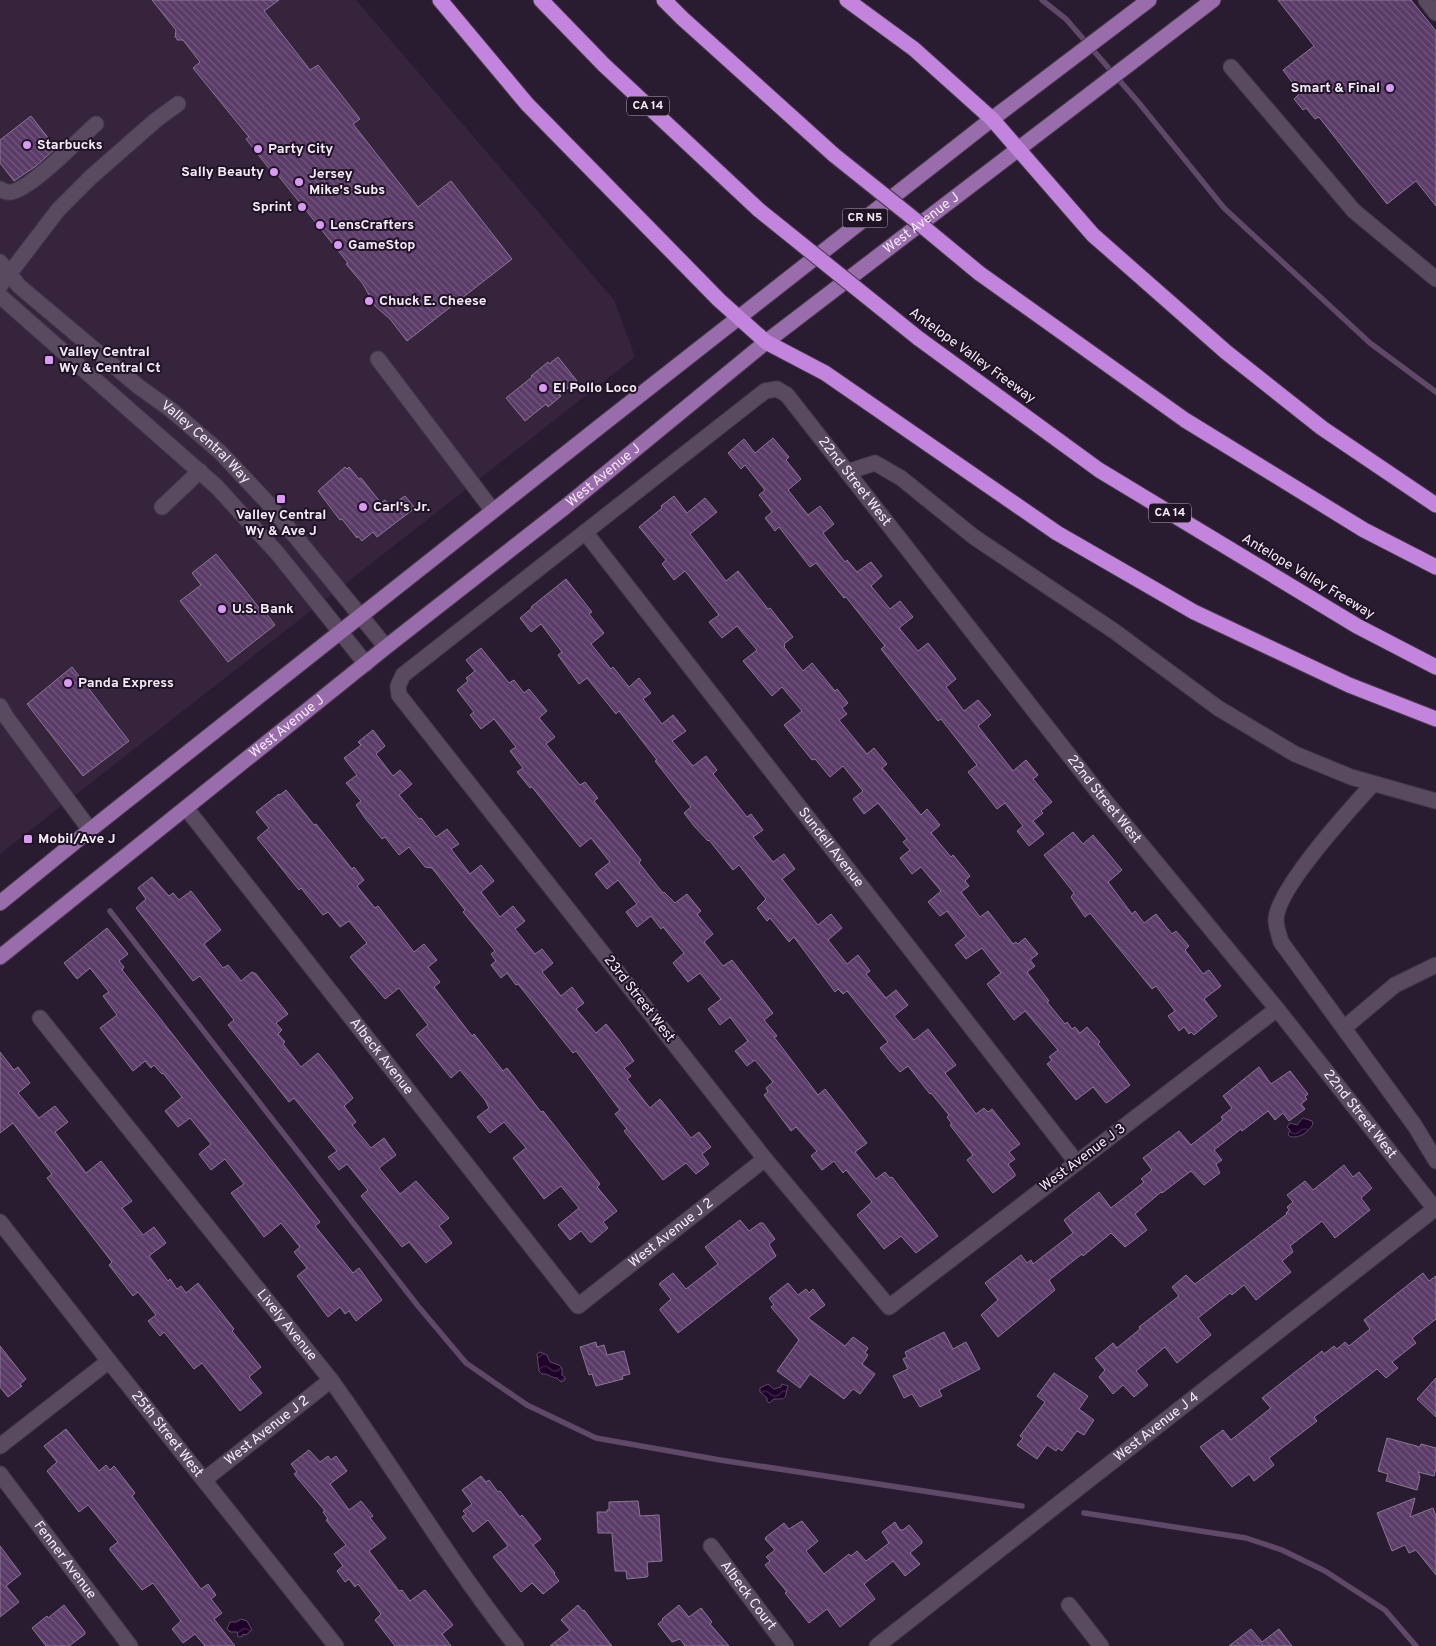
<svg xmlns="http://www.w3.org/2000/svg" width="1436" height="1646" font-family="Overpass,sans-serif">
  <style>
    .built { fill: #36243d }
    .water { fill: url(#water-waves); stroke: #5f4868 }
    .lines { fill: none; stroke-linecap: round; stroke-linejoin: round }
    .stream { stroke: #5f4868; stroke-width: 5.5 }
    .building { fill: url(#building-back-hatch); stroke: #897991 }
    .minor-casing { stroke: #443848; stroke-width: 17 }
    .major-casing { stroke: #443848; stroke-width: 17 }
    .highway-casing { stroke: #443848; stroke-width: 17 }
    .minor { stroke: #594a60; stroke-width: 15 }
    .major { stroke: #996dac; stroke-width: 15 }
    .highway { stroke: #c384de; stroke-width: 15 }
    .highway-bridge-casing { stroke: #443848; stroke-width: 17; stroke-linecap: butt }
    .highway-bridge { stroke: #c384de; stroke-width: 15 }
    .poi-dot { fill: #db99f6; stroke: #201326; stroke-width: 2 }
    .labels { text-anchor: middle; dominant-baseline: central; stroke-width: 4; stroke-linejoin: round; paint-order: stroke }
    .shield { fill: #201326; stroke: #b4aab9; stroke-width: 1 }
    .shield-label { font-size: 12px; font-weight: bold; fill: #f4ebf8 }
    .poi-label { font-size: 14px; font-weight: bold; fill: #f4ebf8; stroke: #201326; text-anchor: start }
    .street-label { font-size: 14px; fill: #f4ebf8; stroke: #201326 }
  </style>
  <defs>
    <pattern id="water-waves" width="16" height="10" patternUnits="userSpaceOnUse" patternTransform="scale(1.25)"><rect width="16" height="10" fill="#1f022a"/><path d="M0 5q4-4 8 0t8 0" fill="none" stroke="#40274a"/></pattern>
    <pattern id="building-back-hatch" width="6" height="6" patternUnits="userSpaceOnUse" patternTransform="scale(1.25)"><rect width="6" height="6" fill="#5b3b68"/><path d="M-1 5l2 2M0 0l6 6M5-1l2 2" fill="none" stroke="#73587e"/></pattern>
  </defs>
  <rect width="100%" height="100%" fill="#2a1c30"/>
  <!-- built -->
  <path class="built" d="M0 0H356L614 300 635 357 0 854Z"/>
  <!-- water -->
  <path class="water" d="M1303 1118 1312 1121 1313 1124C1309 1132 1296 1141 1288 1135L1290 1130 1287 1127 1290 1123 1297 1125Z
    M540 1352 547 1355 550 1362 559 1365 562 1368V1375L565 1377V1380L561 1382 557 1378C551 1378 548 1373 542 1374L539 1371 537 1354Z
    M768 1384 774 1389 781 1387 782 1384 788 1386C784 1399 788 1399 774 1399L769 1403 767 1401V1398L760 1392V1388Z
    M241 1619 247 1621 252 1630 246 1635 243 1634V1636L238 1637 237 1632H230L227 1629 230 1622H236Z"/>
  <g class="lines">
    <!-- stream -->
    <path class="stream" d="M1042 0 1066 19 1139 103 1224 208 1370 343 1436 392
      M110 911 418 1306 466 1363 527 1405 596 1438 720 1460 1022 1506
      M1084 1513 1246 1538 1282 1550 1325 1571 1385 1610 1416 1646"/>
  </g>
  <!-- building -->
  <path class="building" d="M152 0H279L264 11 310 70 318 65 360 119 353 124 418 207 451 181 512 259 407 341 390 319 375 306 363 284 346 264 348 263 273 169 271 171 246 139 249 137 193 68 200 62 183 40H177V38L175 37 176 30Z
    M1278 0H1411L1436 31V206L1416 181 1387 204 1319 117 1315 119 1306 108 1303 110 1294 99 1300 93 1283 70 1314 46Z
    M31 116 56 148 36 166 14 181 0 163V140Z
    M558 357 577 381 559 395 561 396 548 407 546 404 525 421 506 398 532 377 531 376 548 362 549 364Z
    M773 438 789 457 786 460 801 479 788 490 808 515 820 506 834 524 823 533 825 536 845 562 847 560 857 572 871 562 882 576 871 586 890 609 900 601 913 617 899 628 918 651 928 643 940 658 956 679 946 687 964 711 978 700 991 715 978 726 1013 771 1026 760 1038 775 1033 779 1052 802 1041 811 1043 813 1033 821 1044 834 1029 846 1017 831 1023 826 1005 803 997 809 968 772 977 765 941 719 938 721 881 649 885 646 846 597 844 598 816 563 810 567 779 527 775 531 765 518 772 512 759 495 765 490 745 465 741 469 728 453 744 439 755 453Z
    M345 467 347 469 349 467 359 479 361 478 381 503 385 500 390 506 405 496 415 508 377 537 373 532 362 541 358 536 357 538 342 519 340 520 318 491Z
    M674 496 687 513 705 498 717 512 690 534 726 581 738 571 768 609 770 608 793 637 784 644 785 646 784 647 803 671 812 663 835 691 837 689 848 703 842 708 847 714 839 720 867 754 874 748 887 764 882 768 921 815 927 809 940 825 931 833 951 857 953 855 970 876 965 881 969 886 961 892 980 917 988 911 1013 944 1016 942 1018 944 1025 938 1038 954 1030 960 1035 966 1027 972 1049 1001 1047 1002 1065 1024 1067 1022 1072 1029 1075 1027 1080 1033 1087 1027 1100 1042 1098 1044 1130 1085 1108 1102 1106 1103 1093 1087 1076 1100 1047 1064 1052 1060 1049 1057 1058 1050 1025 1011 1014 1020 987 984 1001 973 982 948 966 959 955 945 966 936 947 911 940 916 928 902 941 891 921 867 912 874 900 858 910 850 903 842 907 839 878 803 864 814 853 799 863 791 843 766 830 777 815 759 812 760 784 725 802 711 782 687 772 696 743 661 757 650 737 626 722 638 709 622 719 615 685 571 674 580 662 564 666 560 639 527 662 508 661 506Z
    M216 554 260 609 262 608 275 625 228 662 180 601 201 585 192 573Z
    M566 579 592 612 589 614 604 633 591 644 611 669 613 667 629 687 639 678 651 693 643 699 662 724 673 715 686 731 672 741 693 766 706 756 717 770 713 774 747 817 751 814 763 830 753 837 773 862 784 854 795 869 782 879 818 925 831 914 842 928 828 940 847 964 858 955 870 971 866 974 886 998 896 990 908 1005 894 1016 914 1040 928 1029 956 1065 945 1073 976 1114 984 1108 988 1112 992 1109 1020 1144 1009 1152 1015 1159 1008 1164 1015 1174V1176L993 1193 967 1160 973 1155 950 1125 952 1124 947 1117 949 1115 931 1093 930 1094 908 1066 900 1072 891 1062 880 1048 888 1042 847 991 843 994 838 989 835 992 794 937 789 942 770 918 767 921 757 908 766 899 739 865 733 870 709 840 708 841 694 826 684 813 691 807 655 761 657 760 619 711 616 714 587 678 579 684 558 655 562 652 541 624 531 632 520 618 532 608 531 607Z
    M481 648 509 683 514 680 524 693 529 689 547 711 539 718 555 737 546 744 580 785 585 782 598 798 594 801 641 860 639 863 663 893 664 892 675 903 687 894 701 911 697 914 713 934 704 942 723 966 732 960 773 1013 764 1020 777 1036 774 1037 818 1095 825 1089 867 1143 855 1152 876 1179 885 1172 890 1178 892 1177 938 1236 916 1253 901 1236 884 1249 857 1215 872 1202 846 1170 843 1173 834 1161 822 1170 811 1156 817 1151 796 1127 791 1131 764 1095 768 1092 766 1088 773 1082 755 1060 747 1066 735 1051 748 1041 730 1017 720 1025 708 1009 721 999 700 973 688 982 673 963 684 953 663 927 661 929 651 916 637 927 626 912 637 904 618 880 607 889 595 874 610 862 591 838 580 847 532 787 530 788 517 772 523 768 510 751 516 747 494 719 481 729 470 715 474 712 457 690 468 681 466 678 475 671 466 660Z
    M72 667 129 741 83 776 27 704Z
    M373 730 385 746 376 754 393 776 400 770 412 784 399 795 419 819 421 818 436 837 447 829 459 844 451 849 470 874 481 865 494 881 481 892 500 917 513 906 525 921 515 929 535 954 542 949 553 963 542 972 561 996 572 987 584 1003 576 1009 596 1033 606 1024 619 1040 634 1061 624 1068 631 1076 627 1079 650 1108 660 1099 691 1138 699 1132 711 1147 702 1154 709 1164 696 1174 686 1163 663 1180 624 1131 627 1129 615 1114 620 1110 576 1051 573 1053 518 984 516 985 507 973 501 978 491 965 496 961 491 954 495 951 463 912 465 910 432 868 425 867 409 847 399 855 385 837 382 839 365 818 356 805 361 801 346 783 357 775 344 758 361 745 358 742Z
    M286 790 314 825 316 824 352 869 354 867 364 880 357 886 375 908 378 906 414 952 424 944 437 960 428 967 440 982 434 987 472 1036 474 1034 503 1071 507 1068 541 1112 543 1111 600 1184 597 1187 617 1211 603 1222 608 1228 592 1242H590L581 1231 570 1240 558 1225 579 1208 561 1186 544 1199 513 1158 526 1148 504 1122 490 1133 477 1117 489 1108 485 1100 460 1070 451 1078 416 1035 428 1025 399 988 385 999 350 957 367 943 349 921 340 927 328 912 323 915 301 888 299 890 257 838 269 828 256 812 279 794 280 795Z
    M1073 832 1083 844 1093 835 1122 870 1108 882 1132 914 1135 911 1144 923 1156 914 1172 934 1176 931 1189 946 1185 950 1203 974 1209 970 1221 986 1204 999 1217 1016 1194 1035 1191 1032 1189 1034 1184 1027 1179 1031 1168 1016 1175 1011 1156 986 1152 989 1090 913 1085 917 1071 897 1074 893 1044 855Z
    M152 877 169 896 173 893 179 900 191 891 221 930 204 944 223 968 228 965 241 981 252 972 256 974 288 1014 276 1023 282 1030 278 1034 285 1042 283 1044 301 1067 318 1053 331 1069 353 1098 344 1106 356 1122 352 1125 371 1148 384 1138 396 1155 379 1168 400 1194 416 1181 449 1218 439 1226 452 1243 426 1263 409 1242 402 1247 361 1196 368 1190 347 1164 339 1170 328 1157 337 1151 294 1098 289 1102 228 1025 234 1020 200 976 193 981 136 908 146 899 138 888Z
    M107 928 128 954 119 961 124 967 122 970 320 1222 315 1226 353 1273 359 1268 382 1300 356 1321 349 1311 345 1314 340 1307 328 1317 297 1276 307 1268 294 1252 300 1247 281 1223 264 1237 231 1193 244 1184 225 1159 211 1170 199 1154 211 1144 190 1118 178 1127 165 1111 182 1097 163 1073 162 1074 154 1065 151 1068 145 1061 133 1071 100 1028 117 1015 103 996 109 992 90 968 77 979 64 963Z
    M0 1052 14 1070 18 1067 30 1083 18 1093 39 1118 55 1106 68 1122 55 1132 86 1173 101 1161 132 1201 122 1208 143 1235 154 1227 166 1243 149 1256 168 1281 170 1279 177 1289 181 1286 186 1293 198 1283 234 1329 232 1331 261 1367 249 1377 262 1393 240 1411 202 1363 194 1369 164 1332 160 1336 148 1321 156 1315 138 1292 133 1296 109 1265 112 1262 47 1178 52 1174 13 1123 0 1133Z
    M1259 1067 1271 1084 1290 1071 1308 1094 1305 1097 1307 1099 1301 1104 1305 1109 1289 1121 1283 1113 1275 1120 1268 1111 1242 1131 1241 1129 1214 1150 1222 1160 1216 1164 1220 1173 1204 1185 1191 1171 1162 1193 1161 1192 1135 1214 1147 1230 1125 1247 1111 1233 1083 1256 1082 1254 1049 1280 1055 1290 998 1337 981 1315 998 1300 985 1283 1021 1255 1027 1263 1031 1260 1033 1264 1073 1233 1064 1220 1099 1192 1111 1208 1144 1182 1141 1179 1152 1170 1143 1158 1179 1131 1191 1145 1223 1120 1221 1117 1232 1108 1223 1096Z
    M1344 1165 1353 1177 1359 1172 1372 1188 1361 1198 1370 1210 1335 1238 1322 1221 1290 1246 1293 1252 1282 1261 1291 1272 1256 1300 1244 1285 1232 1295 1230 1293 1198 1318 1211 1335 1177 1363 1165 1347 1136 1371 1148 1385 1134 1397 1123 1385 1113 1394 1099 1377 1105 1370 1095 1358 1113 1343 1117 1348 1140 1329 1139 1327 1179 1296 1172 1287 1186 1275 1195 1284 1287 1214 1286 1213 1289 1210 1287 1207 1293 1202 1287 1195 1305 1181 1313 1190Z
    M740 1220 749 1231 760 1223H763L775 1239 769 1244 776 1256 678 1333 660 1310V1309L671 1299 659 1284 673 1273 686 1289 718 1264 705 1247Z
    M1423 1273 1429 1281 1436 1276V1319L1412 1338 1416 1343 1392 1362 1398 1368 1386 1378 1377 1369 1314 1417 1317 1421 1269 1458 1274 1465 1254 1481 1249 1474 1232 1487 1200 1447 1223 1430 1231 1440 1271 1408 1262 1398 1322 1351 1324 1354 1334 1346 1337 1349 1345 1342 1349 1346 1370 1329 1364 1320Z
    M788 1283 798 1295 806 1289 809 1293 813 1289 825 1305 808 1318 845 1346 853 1337 868 1348 865 1353 868 1355 862 1364 875 1374 860 1394 853 1389 844 1399 810 1374 800 1388 777 1371 799 1340 771 1307 774 1305 769 1298Z
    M944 1332 953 1349 966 1342 980 1369 939 1390 942 1396 920 1407 912 1394 904 1398 893 1376 908 1369 903 1359 907 1357 905 1352Z
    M596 1342 597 1347 604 1345 607 1355 624 1351 630 1374 622 1376 623 1379 596 1386 592 1374 589 1375 580 1347Z
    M0 1346 26 1379 20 1384 22 1386 8 1397 0 1387Z
    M1054 1373 1088 1396 1079 1409 1094 1420 1084 1435 1077 1431 1062 1451 1058 1448 1056 1451 1047 1445 1037 1459 1017 1445 1023 1438 1020 1436 1045 1402 1037 1396Z
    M1436 1378V1417L1417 1399Z
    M66 1429 99 1471 106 1465 110 1470 114 1466 135 1493 132 1496 201 1589 208 1584 216 1595 211 1599 222 1613 214 1619 235 1646H205L195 1634 183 1643 172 1629 181 1621 153 1583 142 1590 110 1550V1548L118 1542 88 1505 79 1512 47 1471 57 1462 44 1446Z
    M1387 1438 1420 1447 1421 1444 1436 1448V1468L1434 1476 1418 1472 1420 1477 1417 1490 1386 1481 1388 1474 1378 1471Z
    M309 1450 320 1462 328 1456 331 1460 336 1456 347 1471 330 1484 349 1510 361 1501 373 1516 370 1518 386 1538 369 1551 399 1591 402 1590 410 1601 425 1590 453 1625 442 1634 451 1646H395L375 1620 381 1614 358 1584 355 1587 349 1579 345 1582 337 1571 343 1566 334 1554 346 1545 326 1520 328 1519 323 1512 325 1511 294 1474 297 1472 291 1464Z
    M481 1476 486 1482 489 1480 498 1492 500 1491 520 1517 522 1515 541 1539 533 1545 555 1573 554 1574 559 1581 543 1594 532 1583 521 1592 493 1557 508 1546 488 1520 473 1532 462 1517 466 1514 463 1511 472 1504 462 1490Z
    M1415 1498 1410 1517 1433 1508 1436 1516V1575L1416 1550 1409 1553 1405 1545 1392 1551 1377 1513Z
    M638 1501 640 1516 659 1515 662 1561 647 1562 648 1576 647 1577 627 1579 626 1571H615L612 1533H598L597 1512H607V1510H609V1502Z
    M802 1521 818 1541 806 1551 824 1574 849 1554 851 1556 857 1551 866 1561 889 1543 882 1532 895 1522 900 1530H903L909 1525 922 1541V1543L910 1553 920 1564 905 1576 893 1561 864 1584 875 1599 840 1627 827 1609 809 1623 785 1593 787 1592 765 1565 770 1561 766 1557 775 1550 765 1539 766 1537 784 1523 789 1529Z
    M0 1546 21 1574 6 1586 19 1602 0 1617Z
    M64 1605 85 1632V1634L69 1646H46L32 1628 47 1616 48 1618Z
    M578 1605 583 1611 584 1610 612 1646H550L570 1630 561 1620Z
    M679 1605 689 1617 701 1608 712 1622 710 1624 729 1646H685L680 1639 672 1642 658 1624 663 1620 662 1619Z
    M1251 1629 1262 1642 1279 1629 1292 1646H1229Z"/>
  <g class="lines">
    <!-- minor casing -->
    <g class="minor-casing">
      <g id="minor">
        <path d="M1426 0 1436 13"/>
        <path d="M1231 67 1354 211 1436 279"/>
        <path d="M0 189C3 191 6 193 11 192 30 190 79 139 96 124"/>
        <path id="s1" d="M0 262 19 286 139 387 170 409 220 452 267 502 386 647"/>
        <path d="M0 286 58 210 91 177 156 120 178 104"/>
        <path d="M0 296 217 487 278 554 366 664"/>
        <path d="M378 359 493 511"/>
        <path d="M847 472 875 463 901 478 974 537 1114 631 1218 708 1295 754 1351 777 1436 801"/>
        <path d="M162 507 200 471"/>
        <path id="s2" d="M585 532 1077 1163"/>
        <path d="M0 706 7 718 90 830"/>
        <path d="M1373 784C1351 808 1276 890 1276 920 1276 927 1279 935 1281 942L1415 1126 1436 1161"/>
        <path id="s3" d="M186 808 578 1306 765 1159"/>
        <path id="s4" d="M1277 1009 889 1307 765 1159 399 695 398 686 403 675 765 391 777 389 787 395 1097 791 1277 1009 1435 1209"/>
        <path id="s5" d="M40 1018 331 1380C394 1468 449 1561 516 1646"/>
        <path d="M1344 1028 1395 985 1436 965"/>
        <path id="s6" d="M0 1222 109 1361 336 1646"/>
        <path d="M0 1446 109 1361"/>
        <path id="s7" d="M0 1474 130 1646"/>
        <path id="s8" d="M204 1480 331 1380"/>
        <path id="s9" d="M711 1546 786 1646"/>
        <path d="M1069 1605 1101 1646"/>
        <path id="s10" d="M877 1646 1436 1208"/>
      </g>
    </g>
    <!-- major casing -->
    <g class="major-casing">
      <g id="major">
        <path d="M0 903 90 830 603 424 992 119 1149 0"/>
        <path id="s11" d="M0 957 386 647 565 507 766 342 1213 0"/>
      </g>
    </g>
    <!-- highway casing -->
    <g class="highway-casing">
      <path id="highway" d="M440 0 527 104 719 300 766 342 825 373 1057 533 1194 612 1349 685 1436 719
        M541 0 604 65 759 210
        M664 0 682 18 834 155
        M847 0 914 49 992 119 1093 235 1226 352 1322 428 1436 505
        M979 273 1185 420 1364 530 1436 567
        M918 338 1099 470 1357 626 1436 667"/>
    </g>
    <!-- minor -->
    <use href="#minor" class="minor"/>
    <!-- major -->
    <use href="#major" class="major"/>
    <!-- highway -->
    <use href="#highway" class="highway"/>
    <!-- highway-bridge casing -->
    <g class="highway-bridge-casing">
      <path id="highway-bridge" d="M834 155 909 215 979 273
        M759 210 918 338"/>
    </g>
    <!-- highway-bridge -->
    <use href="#highway-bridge" class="highway-bridge"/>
  </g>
  <!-- markers -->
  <g class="poi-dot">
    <circle cx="1390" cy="88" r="5"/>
    <circle cx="27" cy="145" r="5"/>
    <circle cx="258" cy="149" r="5"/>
    <circle cx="274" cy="172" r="5"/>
    <circle cx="299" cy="182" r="5"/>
    <circle cx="302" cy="207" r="5"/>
    <circle cx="320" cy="225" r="5"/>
    <circle cx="338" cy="245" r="5"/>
    <circle cx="369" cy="301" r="5"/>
    <rect x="44" y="355" width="10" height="10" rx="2.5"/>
    <circle cx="543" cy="388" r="5"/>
    <rect x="276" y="494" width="10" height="10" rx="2.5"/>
    <circle cx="363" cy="507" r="5"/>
    <circle cx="222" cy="609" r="5"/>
    <circle cx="68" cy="683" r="5"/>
    <rect x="23" y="834" width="10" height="10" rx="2.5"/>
  </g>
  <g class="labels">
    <!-- shield labels -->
    <g class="shield">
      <rect x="627" y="96.5" width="42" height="19" rx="4"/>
      <rect x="842.5" y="208.5" width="45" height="19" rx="4"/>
      <rect x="1149" y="503.5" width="42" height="19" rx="4"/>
    </g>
    <g class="shield-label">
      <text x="648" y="106">CA 14</text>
      <text x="865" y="218">CR N5</text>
      <text x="1170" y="513">CA 14</text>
    </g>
    <!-- poi labels -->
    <g class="poi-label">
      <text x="1380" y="88" text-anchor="end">Smart &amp; Final</text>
      <text x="37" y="145">Starbucks</text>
      <text x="268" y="149">Party City</text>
      <text x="264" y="172" text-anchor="end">Sally Beauty</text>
      <text x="309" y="174">Jersey<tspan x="309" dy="16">Mike's Subs</tspan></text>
      <text x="292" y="207" text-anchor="end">Sprint</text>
      <text x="330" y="225">LensCrafters</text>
      <text x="348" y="245">GameStop</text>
      <text x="379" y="301">Chuck E. Cheese</text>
      <text x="59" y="352">Valley Central<tspan x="59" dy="16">Wy &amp; Central Ct</tspan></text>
      <text x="553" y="388">El Pollo Loco</text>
      <text x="373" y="507">Carl's Jr.</text>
      <text x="281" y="515" text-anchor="middle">Valley Central<tspan x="281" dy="16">Wy &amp; Ave J</tspan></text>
      <text x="232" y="609">U.S. Bank</text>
      <text x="78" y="683">Panda Express</text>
      <text x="38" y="839">Mobil/Ave J</text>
    </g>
    <!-- street labels -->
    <g class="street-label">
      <text stroke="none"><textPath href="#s11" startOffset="1178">West Avenue J</textPath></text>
      <text transform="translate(972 356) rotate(36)">Antelope Valley Freeway</text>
      <text stroke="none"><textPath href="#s1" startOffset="274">Valley Central Way</textPath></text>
      <text stroke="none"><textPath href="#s11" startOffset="772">West Avenue J</textPath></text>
      <text stroke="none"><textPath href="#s4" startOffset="1888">22nd Street West</textPath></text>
      <text transform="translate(1308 577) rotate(31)">Antelope Valley Freeway</text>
      <text stroke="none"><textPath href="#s11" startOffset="368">West Avenue J</textPath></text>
      <text stroke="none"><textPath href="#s4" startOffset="2292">22nd Street West</textPath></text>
      <text stroke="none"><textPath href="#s2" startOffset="400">Sundell Avenue</textPath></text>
      <text transform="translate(639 999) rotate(52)">23rd Street West</text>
      <text stroke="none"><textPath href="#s3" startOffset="316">Albeck Avenue</textPath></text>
      <text stroke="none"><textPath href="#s4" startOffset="2698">22nd Street West</textPath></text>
      <text transform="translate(1083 1158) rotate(-37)">West Avenue J 3</text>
      <text stroke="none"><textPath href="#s3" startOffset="752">West Avenue J 2</textPath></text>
      <text stroke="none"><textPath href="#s5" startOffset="394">Lively Avenue</textPath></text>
      <text stroke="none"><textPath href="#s10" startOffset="355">West Avenue J 4</textPath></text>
      <text stroke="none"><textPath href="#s8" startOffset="80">West Avenue J 2</textPath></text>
      <text stroke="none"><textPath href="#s6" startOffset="270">25th Street West</textPath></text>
      <text stroke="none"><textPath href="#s7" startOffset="108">Fenner Avenue</textPath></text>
      <text stroke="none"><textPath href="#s9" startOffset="62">Albeck Court</textPath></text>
    </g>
  </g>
</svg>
